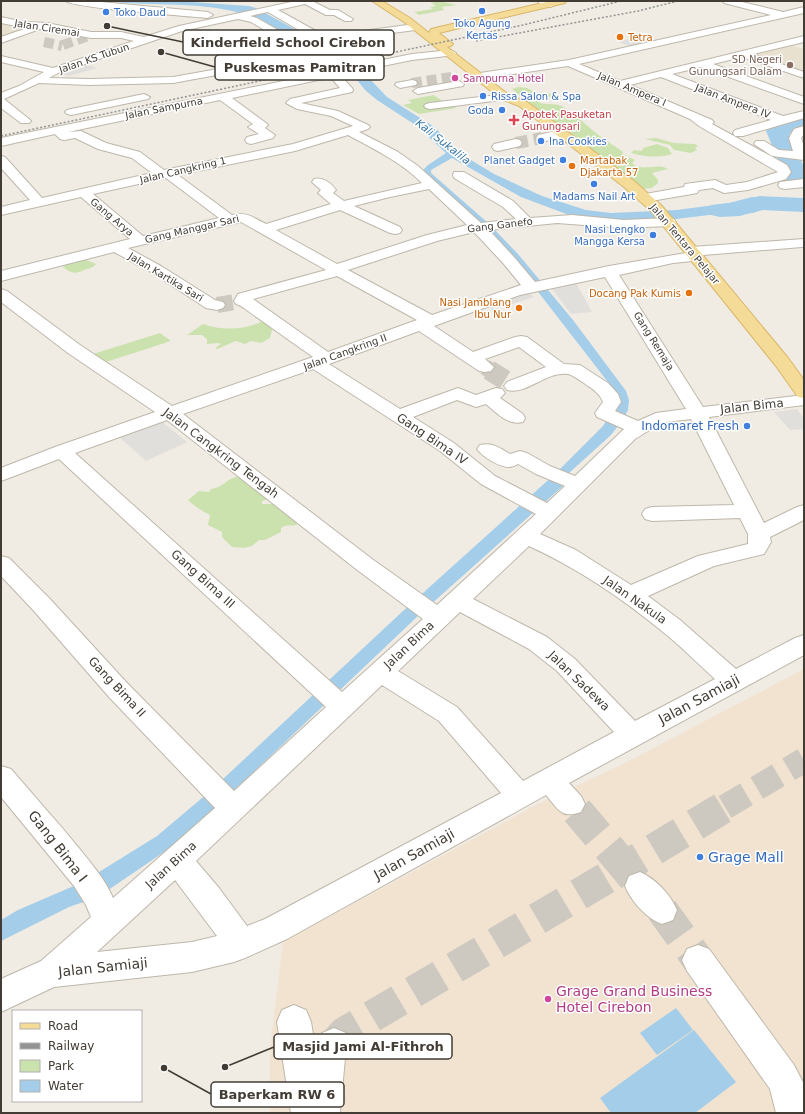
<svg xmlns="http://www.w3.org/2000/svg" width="805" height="1114" font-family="'DejaVu Sans',sans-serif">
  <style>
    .commercial { fill: #f1e3d0 }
    .education { fill: #e8e1cf }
    .green { fill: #cbe2af }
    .parking { fill: #e1dfdc }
    .water { fill: #a4cde9 }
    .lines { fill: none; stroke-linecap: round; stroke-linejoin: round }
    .river { fill: #a4cde9; fill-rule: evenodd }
    .minor-tunnel-far5 { stroke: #cdc9c1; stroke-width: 10; stroke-dasharray: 10 5; stroke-linecap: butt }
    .minor-tunnel-far4 { stroke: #cdc9c1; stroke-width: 12; stroke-dasharray: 12 6; stroke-linecap: butt }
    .minor-tunnel-far3 { stroke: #cdc9c1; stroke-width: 16; stroke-dasharray: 16 8; stroke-linecap: butt }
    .minor-tunnel-far2 { stroke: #cdc9c1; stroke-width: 20; stroke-dasharray: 20 10; stroke-linecap: butt }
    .minor-tunnel-far1 { stroke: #cdc9c1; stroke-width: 25; stroke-dasharray: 25 12; stroke-linecap: butt }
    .minor-tunnel { stroke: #cdc9c1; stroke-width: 32; stroke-dasharray: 32 16; stroke-linecap: butt }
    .minor-casing { stroke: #beb7aa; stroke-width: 2 }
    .major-casing { stroke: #d8b769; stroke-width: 2 }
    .minor { fill: #fff; fill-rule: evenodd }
    .major { fill: #f5db98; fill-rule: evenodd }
    .rail { stroke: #939393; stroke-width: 1.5; stroke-dasharray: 2 2; stroke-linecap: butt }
    .shop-dot { fill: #3f7fe0; stroke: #fff; stroke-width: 1.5 }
    .food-dot { fill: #e8710a; stroke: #fff; stroke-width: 1.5 }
    .education-dot { fill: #8d6e63; stroke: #fff; stroke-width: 1.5 }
    .hotel-dot { fill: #d1479c; stroke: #fff; stroke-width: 1.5 }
    .health-dot { fill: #e0444e; stroke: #fff; stroke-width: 1.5 }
    .labels { text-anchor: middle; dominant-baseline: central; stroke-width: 3; stroke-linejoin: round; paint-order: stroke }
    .far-shop-label { font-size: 10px; fill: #366cbe; stroke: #fff; text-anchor: start }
    .far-street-label { font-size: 10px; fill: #423c34; stroke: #fff }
    .far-food-label { font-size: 10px; fill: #c56008; stroke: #fff; text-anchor: start }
    .far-education-label { font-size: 10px; fill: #785e54; stroke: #fff; text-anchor: end }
    .far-hotel-label { font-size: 10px; fill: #b23c85; stroke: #fff; text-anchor: start }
    .far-health-label { font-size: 10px; fill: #be3a42; stroke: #fff; text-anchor: start }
    .far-water-label { font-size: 11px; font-style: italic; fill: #3776a3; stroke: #fff }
    .street-label { font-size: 12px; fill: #423c34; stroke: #fff }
    .shop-label { font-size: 12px; fill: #366cbe; stroke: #fff; text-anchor: end }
    .near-street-label { font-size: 14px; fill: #423c34; stroke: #fff }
    .near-shop-label { font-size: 14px; fill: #366cbe; stroke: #fff; text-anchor: start }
    .near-hotel-label { font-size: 14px; fill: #b23c85; stroke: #fff; text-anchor: start }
    .leader { fill: none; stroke: #423c34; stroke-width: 1.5 }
    .callout-dot { fill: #423c34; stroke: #fff; stroke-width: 1.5 }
    .callout { fill: #fff; stroke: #423c34; stroke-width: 1.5 }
    .callout-label { font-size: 13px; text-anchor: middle; font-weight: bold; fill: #423c34 }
  </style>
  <rect width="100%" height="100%" fill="#f0ece4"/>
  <!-- commercial -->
  <path class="commercial" d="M804 669V1113H270V1049L283 942 536 805 625 763Z"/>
  <!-- education -->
  <path class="education" d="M1 24 27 29 1 38Z
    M791 45 804 49V74L750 56Z"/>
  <!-- green -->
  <path class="green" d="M438 1 457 5 442 7 444 10 419 15 414 12 433 9 430 7 436 6 431 3Z
    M518 87 527 88 535 92 553 94 554 95 552 96 538 102C546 106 557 102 565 108 567 110 569 113 571 115 575 117 579 118 582 121 595 133 608 142 622 151L623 154 635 160 632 163C643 173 657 162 668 169L652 173 658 180V183L652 188 643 189 532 105 523 102 520 96 512 89Z
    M434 95C443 102 449 105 457 108L419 114 403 105 412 103 408 100Z
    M656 138 674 143 695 144 698 146 695 148 697 150 691 153 674 150 670 145 645 139Z
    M657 144 668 148 672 154C661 158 643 157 631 153L634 150 642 151 643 148Z
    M82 258 96 264C92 269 89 268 84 270 75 274 71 274 63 267L67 264Z
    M263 321 270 326 272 330 270 338 261 343 251 341 245 344 236 341 217 349 215 348 221 344 219 343 207 344V339L202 335H187L203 324C222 331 245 330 263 321Z
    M160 333 171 341 106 362 93 354Z
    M236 477H241L268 499 262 501V504H274L295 519 297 525 284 526 281 528V532L265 540H259L252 546 244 548 232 547 222 537V532L208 525 210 515C202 511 194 506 188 500L199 491 209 492 211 489C224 487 225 480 236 477Z"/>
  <!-- parking -->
  <path class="parking" d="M639 36 653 41 629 46 618 42Z
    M85 64 97 68 69 76 59 73Z
    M576 283 592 312 571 314 552 289Z
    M528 292 534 297 493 310 488 306Z
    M797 409 804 419V429L790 430 774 412Z
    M161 421 187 442 146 461 118 436Z"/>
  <!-- water -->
  <path class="water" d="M104 1H177L249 6 256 8 311 38 324 40 321 43 333 50 336 55 350 57 362 64 370 72 369 78 387 97 436 128 441 135 466 157 494 174 542 196 586 210 611 213 677 210 729 203 752 197 769 200 775 206 753 213 709 215 652 222 591 220 569 215 521 197 452 158 431 170V173L488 223 518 254 573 320 626 391 629 400 628 410 624 418 611 435 569 473 564 485 419 615 183 839 98 897 69 907 1 941V920L18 910 83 882 157 836 208 793 403 611 556 473 603 426 615 406 614 392 611 386 532 284 422 171 428 165 446 153 417 126 377 100 366 91 347 68 250 16C203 0 153 7 104 1Z
    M676 1008 693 1030 657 1055 640 1033Z
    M694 1030 736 1082 695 1113H611L600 1098Z"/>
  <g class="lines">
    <!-- river -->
    <path class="river" d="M804 116V129L789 134 804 167V184L798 186 790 184 786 179 766 131 770 127Z
      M759 196 804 198V212L761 210 740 216 720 217 711 215 708 210 711 205 738 202Z"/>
    <!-- minor-tunnel-far5 -->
    <path class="minor-tunnel-far5" d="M44 42 62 46
      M63 45 91 35
      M412 83 457 76"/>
    <!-- minor-tunnel-far4 -->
    <path class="minor-tunnel-far4" d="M516 143 542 138"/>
    <!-- minor-tunnel-far3 -->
    <path class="minor-tunnel-far3" d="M217 305 242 301
      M485 367 491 371"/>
    <!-- minor-tunnel-far2 -->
    <path class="minor-tunnel-far2" d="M489 370 505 380"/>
    <!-- minor-tunnel-far1 -->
    <path class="minor-tunnel-far1" d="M571 804 574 807
      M725 807 804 760"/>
    <!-- minor-tunnel -->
    <path class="minor-tunnel" d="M634 878 625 867 726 806
      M662 910 698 960
      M334 1045 344 1033 625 867 573 806"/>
    <!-- minor casing -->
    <g class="minor-casing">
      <path id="minor" d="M66 1H90L208 12 213 15 208 18C190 16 72 8 66 1Z
        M296 1H312L330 10H338L353 19 351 21H345L334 15H326L305 4 278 10 325 36 415 24 420 27 415 30 325 42 316 40 268 12 250 16 257 18 325 57 326 59 325 61H317L251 22 238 19 182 31 58 73 49 78 89 79 173 77 229 67 233 68 234 70 233 72 173 83 89 85 39 83 4 99 29 119 31 121 29 123H21L1 108V93L19 86 44 72 1 62V56L53 68 134 41 121 38H91L40 29 1 43V37L27 28 1 23V17L24 22 47 23 91 32H121L144 37 179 26Z
        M538 1H551L555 4 551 7 539 3Z
        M723 1H738L783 12 804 7V13L579 64 620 81 804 36V42L753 54 804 72V78L742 57 713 64 804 97V104L701 67 672 74 783 116 804 111V118L743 136H735L733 133 735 130 771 120 661 77 630 85 712 120 714 122 712 124 787 165 791 172 786 179 748 190 724 193 713 188 699 190 697 193 692 194 645 202 640 201 638 198 640 195 684 187 685 184 715 180 726 185 747 182 778 172 699 126 690 119 568 66 480 79 475 76 480 73 569 60 771 15 724 3Z
        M451 50 456 53 455 55 412 60 368 69 363 66 368 63 412 54Z
        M328 72 339 74 352 88 353 90 352 92 301 103 338 111 368 125 370 127 368 129 359 132 398 152 418 166 481 223 516 219 503 207 454 178 453 175 454 172H464L513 201 530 218 572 215 624 220 669 218 674 219 676 222 674 225 669 226 624 228 557 223 489 230 514 257 535 282 609 266 686 253 685 251 687 248 692 247 804 239V247H802L703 255 704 257 702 260 673 263 619 275 703 407 804 395V405L709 417 764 523 797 507 804 505V520L770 537 771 542 764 554 714 566 648 596 680 620 736 669 795 638 804 635V655L569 783 581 796 585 804 581 812C561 819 558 809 546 795L287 939 245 958 234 962 192 972 54 987 1 1012V979L41 961 91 917 86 905 74 886 1 797V766L11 769C33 795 56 820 78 847 91 863 105 879 113 898L215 808 109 697 34 611 1 576V556L9 558 50 599 127 683 234 791 326 707 59 459 1 481V468L55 447 155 412 68 353 1 302V289L7 291 80 345 172 406 313 357 241 306 236 304 234 301 238 294 326 270 241 222 128 248 161 266 215 300 223 302 225 305 223 308 217 310 206 308 151 272 114 252 1 281V271L130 239 81 197 1 215V207L30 200 1 168V156L5 157 42 198 152 173 132 158 98 149 75 138 64 140 60 139 55 134 1 146V138ZM328 78 332 79 340 88 290 99 286 103 297 109 331 116 353 126 293 144 164 170 140 152 106 143 81 131 68 132 220 100 253 124 248 127 259 134 247 137 245 140 247 143 251 144 273 138 275 135 265 128 268 125 266 123 232 98ZM348 135C374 149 401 162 422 183L344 201 333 193 336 190C331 183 323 177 314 179L312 182 321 190 318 193 331 204 266 224C252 217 248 212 232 215L178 175 295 151ZM166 178 219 218 143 236 93 194ZM429 189 467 225 427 235 337 264 276 230 340 210 390 233 395 234 400 233 402 230 400 227 354 206 390 197ZM474 232 503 263 521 285 432 315 348 270 437 241ZM337 276 417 320 328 352 253 299ZM605 277 686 409 656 413 638 421 615 411 621 402 618 394 608 383 580 365 564 364 527 337 521 336 515 337 473 352 434 326 520 295ZM419 331 479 371 485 372 491 371 494 367 485 359 519 347 546 367 507 382 504 386 507 390C527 395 546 371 568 374 573 375 579 380 584 383 592 389 599 392 603 402L595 413 597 417 624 429 575 476 550 466 527 453 520 451 510 454C500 448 492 442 480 445L477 449C483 457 499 467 509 467 512 467 516 465 518 464L536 474 565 486 547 503 495 476 454 443 413 417 457 400 476 407 486 404C497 413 508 426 523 422L525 418 523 414 500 398 505 393 502 389 496 388 476 395 458 388 400 409 329 364ZM313 369 440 451 481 484 536 514 437 605 372 559 183 414ZM691 419 734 505 652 507 645 509 642 514 645 519 652 521 740 518 748 534V544L698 556 631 585 576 550 540 534 635 439 656 426 666 422ZM167 420 356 569 423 619 342 692 75 453ZM529 546C577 568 622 598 663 632 681 646 698 664 715 679L635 721 575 659 547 637 473 599ZM460 612 529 649 557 671 614 732 523 781 457 707 398 671ZM382 685 439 721 501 793 265 919 247 926 219 888 196 861ZM175 880 217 936 192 942 97 952Z
        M412 80 416 81 417 83 416 85 400 88 395 85 396 83Z
        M459 81 464 84 463 86 418 94 413 91 418 88Z
        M144 94 150 97 148 99 71 115 67 114 65 112 67 110 71 109Z
        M505 94 511 97 509 99 430 109 426 108 424 106 426 104 430 103Z
        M804 126V134L801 138 804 146V160L772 156 754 144 756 141H764L779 150 793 151 789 138 794 129Z
        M560 130 564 131 566 134 564 137 542 142 538 141 536 138 538 135Z
        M516 139 520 140 522 143 520 146 498 151 494 150 492 147 494 144Z
        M804 179V187L785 189 780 188 778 185 780 182Z
        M640 872C656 879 670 894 677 910L673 920 662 924C646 918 632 902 625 886L629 876Z
        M698 945 709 949 794 1065 804 1084V1113H776L770 1089 687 971 682 960 687 949Z
        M294 1005 306 1010 311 1022 315 1046 322 1033 334 1028 346 1033 351 1045 345 1058 340 1113H291L277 1022 282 1010Z"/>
    </g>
    <!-- major casing -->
    <g class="major-casing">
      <path id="major" d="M372 1H382L410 18 429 33 431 29 551 1H566L565 3 439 33 453 44 451 46 447 47 509 95 527 102 634 181 662 206 788 358 804 380V398L798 397 776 366 652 212 624 187 519 106 501 99 404 22Z"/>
    </g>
    <!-- minor -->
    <use href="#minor" class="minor"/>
    <!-- major -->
    <use href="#major" class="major"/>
    <!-- rail -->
    <path class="rail" d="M476 41 638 11 678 1
      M1 136 523 25 621 1"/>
  </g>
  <!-- markers -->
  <g class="shop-dot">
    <circle cx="482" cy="11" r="4"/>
    <circle cx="106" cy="12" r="4"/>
    <circle cx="483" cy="96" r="4"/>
    <circle cx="502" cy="110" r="4"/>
    <circle cx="541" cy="141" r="4"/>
    <circle cx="563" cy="160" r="4"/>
    <circle cx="594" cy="184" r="4"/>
    <circle cx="653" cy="235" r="4"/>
    <circle cx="747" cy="426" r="4"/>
    <circle cx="700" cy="857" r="4"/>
  </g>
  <g class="food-dot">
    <circle cx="620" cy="37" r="4"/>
    <circle cx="572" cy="166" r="4"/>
    <circle cx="689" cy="293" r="4"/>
    <circle cx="519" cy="308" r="4"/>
  </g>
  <circle class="education-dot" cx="790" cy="65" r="4"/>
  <g class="hotel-dot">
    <circle cx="455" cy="78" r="4"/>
    <circle cx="548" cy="999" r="4"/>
  </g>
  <path class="health-dot" d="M512 114h4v4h4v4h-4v4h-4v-4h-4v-4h4z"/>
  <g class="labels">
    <!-- far-shop labels -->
    <g class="far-shop-label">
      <text x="114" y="12">Toko Daud</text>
      <text x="482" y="23" text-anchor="middle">Toko Agung<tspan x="482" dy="12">Kertas</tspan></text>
      <text x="491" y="96">Rissa Salon &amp; Spa</text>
      <text x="494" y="110" text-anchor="end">Goda</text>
      <text x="549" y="141">Ina Cookies</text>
      <text x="555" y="160" text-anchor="end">Planet Gadget</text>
      <text x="594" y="196" text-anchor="middle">Madams Nail Art</text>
      <text x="645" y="229" text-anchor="end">Nasi Lengko<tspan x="645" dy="12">Mangga Kersa</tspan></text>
    </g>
    <!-- far-street labels -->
    <g class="far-street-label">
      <text transform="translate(47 28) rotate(9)">Jalan Ciremai</text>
      <text transform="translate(94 58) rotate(-19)">Jalan KS Tubun</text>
      <text transform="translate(632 89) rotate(23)">Jalan Ampera I</text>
      <text transform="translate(733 101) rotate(21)">Jalan Ampera IV</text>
      <text transform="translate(164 108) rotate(-11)">Jalan Sampurna</text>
      <text transform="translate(183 170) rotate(-13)">Jalan Cangkring 1</text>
      <text transform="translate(112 217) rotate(40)">Gang Arya</text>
      <text transform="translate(500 225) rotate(-7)">Gang Ganefo</text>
      <text transform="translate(192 229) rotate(-13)">Gang Manggar Sari</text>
      <text transform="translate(685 244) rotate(50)">Jalan Tentara Pelajar</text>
      <text transform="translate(166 277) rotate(31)">Jalan Kartika Sari</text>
      <text transform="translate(654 341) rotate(58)">Gang Remaja</text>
      <text transform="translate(345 352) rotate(-20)">Jalan Cangkring II</text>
    </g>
    <!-- far-food labels -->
    <g class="far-food-label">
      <text x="628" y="37">Tetra</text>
      <text x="580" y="160">Martabak<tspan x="580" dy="12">Djakarta 57</tspan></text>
      <text x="681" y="293" text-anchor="end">Docang Pak Kumis</text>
      <text x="511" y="302" text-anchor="end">Nasi Jamblang<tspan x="511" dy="12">Ibu Nur</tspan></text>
    </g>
    <!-- far-education labels -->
    <g class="far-education-label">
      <text x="782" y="59">SD Negeri<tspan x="782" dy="12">Gunungsari Dalam</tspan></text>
    </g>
    <!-- far-hotel labels -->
    <g class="far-hotel-label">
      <text x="463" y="78">Sampurna Hotel</text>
    </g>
    <!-- far-health labels -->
    <g class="far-health-label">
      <text x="522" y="114">Apotek Pasuketan<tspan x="522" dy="12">Gunungsari</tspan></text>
    </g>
    <!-- far-water labels -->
    <g class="far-water-label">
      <text transform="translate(443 142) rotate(38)">Kali Sukalila</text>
    </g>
    <!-- street labels -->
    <g class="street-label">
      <text transform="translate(752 406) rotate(-6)">Jalan Bima</text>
      <text transform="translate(432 439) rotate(34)">Gang Bima IV</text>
      <text transform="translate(221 453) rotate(37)">Jalan Cangkring Tengah</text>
      <text transform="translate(203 579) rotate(42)">Gang Bima III</text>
      <text transform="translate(635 600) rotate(35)">Jalan Nakula</text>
      <text transform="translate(409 645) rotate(-43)">Jalan Bima</text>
      <text transform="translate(579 681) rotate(44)">Jalan Sadewa</text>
      <text transform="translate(117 687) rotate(47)">Gang Bima II</text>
      <text transform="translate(171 865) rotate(-42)">Jalan Bima</text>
    </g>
    <!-- shop labels -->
    <g class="shop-label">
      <text x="739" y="426">Indomaret Fresh</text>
    </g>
    <!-- near-street labels -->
    <g class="near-street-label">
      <text transform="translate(699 699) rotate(-28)">Jalan Samiaji</text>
      <text transform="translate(58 846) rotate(52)">Gang Bima I</text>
      <text transform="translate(414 854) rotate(-29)">Jalan Samiaji</text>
      <text transform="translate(103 967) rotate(-6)">Jalan Samiaji</text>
    </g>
    <!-- near-shop labels -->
    <g class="near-shop-label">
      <text x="708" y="857">Grage Mall</text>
    </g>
    <!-- near-hotel labels -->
    <g class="near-hotel-label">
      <text x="556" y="991">Grage Grand Business<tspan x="556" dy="16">Hotel Cirebon</tspan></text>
    </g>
  </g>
  <!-- callouts -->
  <path class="leader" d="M107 26L183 42M161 52L215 67M225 1067L274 1047M164 1068L211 1094"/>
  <g class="callout-dot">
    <circle cx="107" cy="26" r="4"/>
    <circle cx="161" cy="52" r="4"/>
    <circle cx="225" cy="1067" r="4"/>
    <circle cx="164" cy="1068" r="4"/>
  </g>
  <g class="callout">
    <rect x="183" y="30" width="211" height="25" rx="4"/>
    <rect x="215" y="55" width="169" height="25" rx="4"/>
    <rect x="274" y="1034" width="178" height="25" rx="4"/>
    <rect x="211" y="1082" width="133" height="25" rx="4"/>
  </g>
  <g class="callout-label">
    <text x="288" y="47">Kinderfield School Cirebon</text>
    <text x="300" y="72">Puskesmas Pamitran</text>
    <text x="363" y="1051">Masjid Jami Al-Fithroh</text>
    <text x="277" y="1099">Baperkam RW 6</text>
  </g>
  <!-- border -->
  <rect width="805" height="1114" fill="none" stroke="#423c34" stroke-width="4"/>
  <!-- legend -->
  <rect x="12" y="1010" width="130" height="92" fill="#ffffff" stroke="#b3b1ae"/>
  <rect x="20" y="1023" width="20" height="6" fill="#f5db98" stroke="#b3b1ae"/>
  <text x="48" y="1030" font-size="12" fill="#423c34">Road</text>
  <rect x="20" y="1043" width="20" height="6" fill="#939393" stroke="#b3b1ae"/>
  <text x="48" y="1050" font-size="12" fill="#423c34">Railway</text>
  <rect x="20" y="1060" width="20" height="12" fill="#cbe2af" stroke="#b3b1ae"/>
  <text x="48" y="1070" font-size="12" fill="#423c34">Park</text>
  <rect x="20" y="1080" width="20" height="12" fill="#a4cde9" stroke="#b3b1ae"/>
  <text x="48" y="1090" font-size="12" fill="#423c34">Water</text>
</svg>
